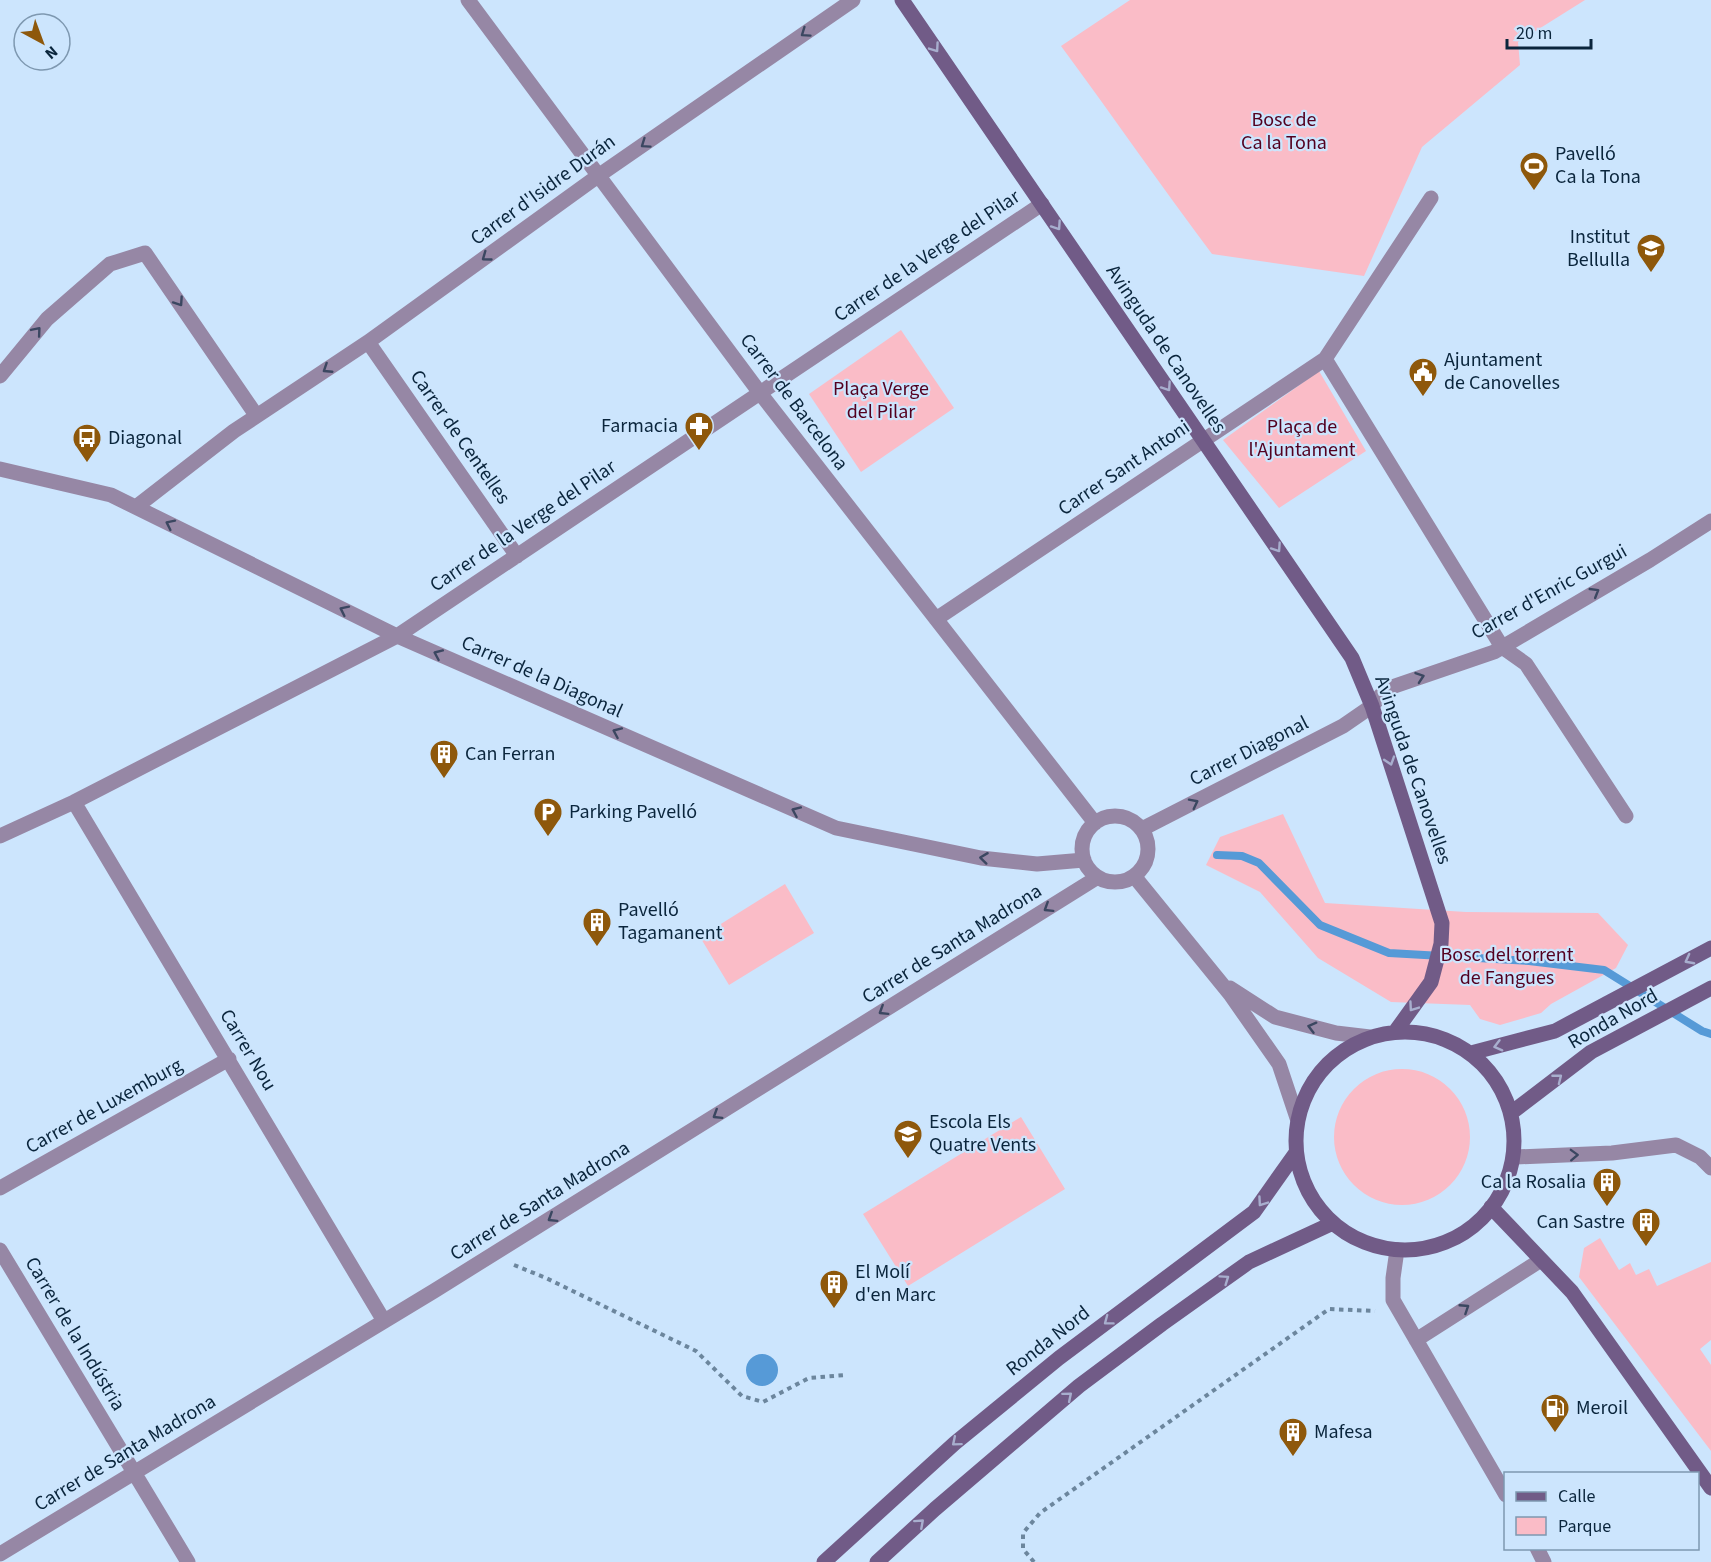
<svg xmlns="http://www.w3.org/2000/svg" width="1711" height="1562" font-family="'Source Sans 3',sans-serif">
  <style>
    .green { fill: #fabcc7 }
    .water { fill: #569ad7 }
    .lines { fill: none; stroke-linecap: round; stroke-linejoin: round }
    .stream { stroke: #569ad7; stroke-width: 8 }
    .path { stroke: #6c869d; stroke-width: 4; stroke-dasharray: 4.5 4.5; stroke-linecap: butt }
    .street { stroke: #9687a5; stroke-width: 15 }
    .secondary { stroke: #715b87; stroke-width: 15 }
    .oneway { stroke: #3b4761 }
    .oneway2 { stroke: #a8aece }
    .labels { text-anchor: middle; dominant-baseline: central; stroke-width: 4.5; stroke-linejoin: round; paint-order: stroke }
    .park-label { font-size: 20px; fill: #53001f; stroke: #cce5fd }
    .poi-label { font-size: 20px; fill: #0a253c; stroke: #cce5fd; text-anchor: start }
    .street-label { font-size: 20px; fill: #0a253c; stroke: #cce5fd }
  </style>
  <rect width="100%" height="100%" fill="#cce5fd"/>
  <!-- green -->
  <path class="green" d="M1130 0H1585L1518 42 1520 65 1422 147 1364 276 1212 254C1161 186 1112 115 1061 46Z
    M901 330 954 408 861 472 809 394Z
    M1319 371 1366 451 1279 508 1223 440Z
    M1283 814 1325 903 1466 912 1598 913 1628 945 1616 968 1551 1004 1541 1013 1500 1025 1480 1019 1470 1005 1391 1002 1318 958 1260 892 1206 865 1220 837Z
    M785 884 814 933 729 985 700 937Z
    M1334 1137a68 68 0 1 1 136 0a68 68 0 1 1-136 0Z
    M1021 1117 1065 1189 908 1286 863 1214Z
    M1600 1238 1619 1270 1630 1263 1636 1275 1649 1269 1657 1286 1711 1262V1340L1700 1349 1711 1365V1451L1579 1277 1584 1248Z"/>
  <!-- water -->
  <path class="water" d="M746 1370a16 16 0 1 1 32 0a16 16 0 1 1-32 0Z"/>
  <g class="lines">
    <!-- stream -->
    <path class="stream" d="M1217 855 1242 856 1259 863 1320 925 1389 953 1529 961 1604 970 1702 1031 1711 1034"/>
    <!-- path -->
    <path class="path" d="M514 1265 546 1278 696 1351 742 1396 763 1402 809 1378 846 1375
      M1034 1562 1023 1549V1533L1040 1513 1329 1309 1375 1311"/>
    <!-- street -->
    <path class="street" d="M468 0 760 393 1095 823
      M368 342 517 556
      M1325 359 1502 647 1526 664 1626 816
      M0 376 47 319 110 264 145 253 256 415
      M0 469 111 495 397 636 836 828 981 858 1037 864 1084 860
      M136 507 234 431 368 342 598 176 853 0
      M936 619 1325 359 1431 198
      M74 802 384 1321
      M1082 849a33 33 0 1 1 66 0a33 33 0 1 1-66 0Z
      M1142 829 1343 726 1372 706 1386 689 1494 652 1650 560 1711 521
      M0 836 74 802 397 636 1042 204
      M1134 876 1230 994 1279 1064 1297 1118
      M1230 988 1275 1017 1336 1033 1370 1037
      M1516 1157 1612 1153 1676 1145 1700 1157 1711 1168
      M0 1188 229 1059
      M0 1250 188 1562
      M1397 1250 1393 1278V1300L1506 1495
      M1416 1340 1541 1260
      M1537 1548 1544 1562
      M0 1554 434 1291 1098 877"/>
    <!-- secondary -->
    <path class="secondary" d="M902 0 1352 658 1372 706 1442 923 1441 944 1431 982 1395 1032
      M1296 1141a109 109 0 1 1 218 0a109 109 0 1 1-218 0Z
      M1471 1053 1555 1031 1711 948
      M1511 1113 1591 1052 1711 988
      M1491 1207 1572 1292 1711 1488
      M824 1562 955 1443 1059 1358 1254 1212 1295 1154
      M877 1562 935 1509 1079 1386 1162 1324 1249 1262 1333 1223"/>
  </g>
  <!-- one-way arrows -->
  <defs><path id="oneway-chevron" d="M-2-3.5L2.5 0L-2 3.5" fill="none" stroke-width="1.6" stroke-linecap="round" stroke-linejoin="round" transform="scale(1.5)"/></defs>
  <g class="oneway">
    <use href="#oneway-chevron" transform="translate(805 33) rotate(145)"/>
    <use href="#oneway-chevron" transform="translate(645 144) rotate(145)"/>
    <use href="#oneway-chevron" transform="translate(486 257) rotate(144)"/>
    <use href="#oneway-chevron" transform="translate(179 302) rotate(56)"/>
    <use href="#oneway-chevron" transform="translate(37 331) rotate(-50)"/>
    <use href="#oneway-chevron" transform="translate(327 369) rotate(147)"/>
    <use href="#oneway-chevron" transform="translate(170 524) rotate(-154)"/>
    <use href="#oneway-chevron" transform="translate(1595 592) rotate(-31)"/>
    <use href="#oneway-chevron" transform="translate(344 610) rotate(-154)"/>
    <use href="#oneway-chevron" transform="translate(438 654) rotate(-156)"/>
    <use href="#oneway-chevron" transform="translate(1420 677) rotate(-19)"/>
    <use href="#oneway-chevron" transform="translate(617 732) rotate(-156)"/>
    <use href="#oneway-chevron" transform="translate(1194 803) rotate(-27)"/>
    <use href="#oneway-chevron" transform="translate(796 811) rotate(-156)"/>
    <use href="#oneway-chevron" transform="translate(984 858) rotate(-173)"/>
    <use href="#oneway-chevron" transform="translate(1048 908) rotate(148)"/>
    <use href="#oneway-chevron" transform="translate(883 1011) rotate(148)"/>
    <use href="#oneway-chevron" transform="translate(1312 1027) rotate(-165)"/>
    <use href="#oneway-chevron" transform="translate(717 1115) rotate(148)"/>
    <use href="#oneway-chevron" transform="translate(1574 1155) rotate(-2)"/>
    <use href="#oneway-chevron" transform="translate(552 1218) rotate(148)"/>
    <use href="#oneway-chevron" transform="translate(1465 1308) rotate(-33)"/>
  </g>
  <g class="oneway2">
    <use href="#oneway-chevron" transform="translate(935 48) rotate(55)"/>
    <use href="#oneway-chevron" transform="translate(1057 226) rotate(56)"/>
    <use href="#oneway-chevron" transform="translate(1167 387) rotate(56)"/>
    <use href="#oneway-chevron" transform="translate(1277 548) rotate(56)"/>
    <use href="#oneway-chevron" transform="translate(1390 761) rotate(72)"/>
    <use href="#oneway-chevron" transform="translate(1689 960) rotate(152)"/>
    <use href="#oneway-chevron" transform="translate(1413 1007) rotate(125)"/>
    <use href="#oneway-chevron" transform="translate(1498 1046) rotate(165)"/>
    <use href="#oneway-chevron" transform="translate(1558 1078) rotate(-38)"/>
    <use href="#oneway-chevron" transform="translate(1262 1202) rotate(125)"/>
    <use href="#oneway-chevron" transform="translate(1225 1279) rotate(-35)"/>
    <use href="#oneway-chevron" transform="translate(1108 1321) rotate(143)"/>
    <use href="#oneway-chevron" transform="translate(1068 1396) rotate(-40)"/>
    <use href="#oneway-chevron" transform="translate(956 1442) rotate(140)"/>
    <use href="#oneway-chevron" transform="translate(920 1523) rotate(-42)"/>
  </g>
  <!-- icons -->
  <defs>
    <g id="stadium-pin" transform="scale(1.5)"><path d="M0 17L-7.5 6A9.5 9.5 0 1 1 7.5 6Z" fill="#8e580b" stroke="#cce5fd"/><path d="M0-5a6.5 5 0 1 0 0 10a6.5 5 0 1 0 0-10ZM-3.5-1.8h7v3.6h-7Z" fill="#fff"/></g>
    <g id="school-pin" transform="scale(1.5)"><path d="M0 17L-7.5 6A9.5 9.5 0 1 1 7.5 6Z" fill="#8e580b" stroke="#cce5fd"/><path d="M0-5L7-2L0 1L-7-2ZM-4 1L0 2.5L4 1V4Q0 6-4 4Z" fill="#fff"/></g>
    <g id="civic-pin" transform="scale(1.5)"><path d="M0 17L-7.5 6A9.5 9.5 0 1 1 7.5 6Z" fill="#8e580b" stroke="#cce5fd"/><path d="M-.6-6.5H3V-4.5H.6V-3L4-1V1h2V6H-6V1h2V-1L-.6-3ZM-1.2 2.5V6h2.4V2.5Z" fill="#fff"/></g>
    <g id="pharmacy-pin" transform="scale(1.5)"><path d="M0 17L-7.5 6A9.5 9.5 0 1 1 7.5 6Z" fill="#8e580b" stroke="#cce5fd"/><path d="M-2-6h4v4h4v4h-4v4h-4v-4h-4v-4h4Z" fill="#fff"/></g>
    <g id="bus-pin" transform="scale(1.5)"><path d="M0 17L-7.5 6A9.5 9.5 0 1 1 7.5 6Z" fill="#8e580b" stroke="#cce5fd"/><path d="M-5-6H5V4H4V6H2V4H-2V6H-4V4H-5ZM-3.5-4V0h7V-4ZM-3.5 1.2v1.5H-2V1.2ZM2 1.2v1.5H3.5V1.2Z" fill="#fff"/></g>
    <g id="building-pin" transform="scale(1.5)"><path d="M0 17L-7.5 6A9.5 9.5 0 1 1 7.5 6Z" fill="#8e580b" stroke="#cce5fd"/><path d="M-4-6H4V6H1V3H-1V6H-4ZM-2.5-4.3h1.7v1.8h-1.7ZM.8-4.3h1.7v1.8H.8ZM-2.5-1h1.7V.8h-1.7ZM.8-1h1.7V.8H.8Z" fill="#fff"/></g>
    <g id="parking-pin" transform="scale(1.5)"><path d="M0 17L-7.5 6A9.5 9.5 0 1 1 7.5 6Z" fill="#8e580b" stroke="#cce5fd"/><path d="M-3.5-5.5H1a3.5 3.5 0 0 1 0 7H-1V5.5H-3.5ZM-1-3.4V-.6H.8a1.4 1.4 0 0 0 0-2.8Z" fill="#fff"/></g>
    <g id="fuel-pin" transform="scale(1.5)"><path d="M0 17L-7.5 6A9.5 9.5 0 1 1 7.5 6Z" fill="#8e580b" stroke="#cce5fd"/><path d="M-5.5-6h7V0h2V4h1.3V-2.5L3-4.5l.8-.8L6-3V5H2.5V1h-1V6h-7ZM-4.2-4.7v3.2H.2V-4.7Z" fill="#fff"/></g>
  </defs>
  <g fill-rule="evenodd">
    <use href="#stadium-pin" x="1534" y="166"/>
    <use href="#school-pin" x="1651" y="248"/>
    <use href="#civic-pin" x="1423" y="372"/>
    <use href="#pharmacy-pin" x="699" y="426"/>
    <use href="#bus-pin" x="87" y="438"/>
    <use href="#building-pin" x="444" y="754"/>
    <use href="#parking-pin" x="548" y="812"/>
    <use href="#building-pin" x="597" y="922"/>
    <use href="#school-pin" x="908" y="1134"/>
    <use href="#building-pin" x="1607" y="1182"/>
    <use href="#building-pin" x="1646" y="1222"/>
    <use href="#building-pin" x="834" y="1284"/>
    <use href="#fuel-pin" x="1555" y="1408"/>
    <use href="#building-pin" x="1293" y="1432"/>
  </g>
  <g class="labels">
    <!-- park labels -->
    <g class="park-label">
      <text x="1284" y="120">Bosc de<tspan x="1284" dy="23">Ca la Tona</tspan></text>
      <text x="881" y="389">Plaça Verge<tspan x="881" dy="23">del Pilar</tspan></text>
      <text x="1302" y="427">Plaça de<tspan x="1302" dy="23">l'Ajuntament</tspan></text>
      <text x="1507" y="955">Bosc del torrent<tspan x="1507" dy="23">de Fangues</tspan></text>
    </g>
    <!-- poi labels -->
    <g class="poi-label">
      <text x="1555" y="154">Pavelló<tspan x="1555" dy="23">Ca la Tona</tspan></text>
      <text x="1630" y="237" text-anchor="end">Institut<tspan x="1630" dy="23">Bellulla</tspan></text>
      <text x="1444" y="360">Ajuntament<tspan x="1444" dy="23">de Canovelles</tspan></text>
      <text x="678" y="426" text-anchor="end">Farmacia</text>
      <text x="108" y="438">Diagonal</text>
      <text x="465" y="754">Can Ferran</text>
      <text x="569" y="812">Parking Pavelló</text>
      <text x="618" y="910">Pavelló<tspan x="618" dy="23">Tagamanent</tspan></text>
      <text x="929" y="1122">Escola Els<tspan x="929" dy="23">Quatre Vents</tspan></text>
      <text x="1586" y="1182" text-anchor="end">Ca la Rosalia</text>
      <text x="1625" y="1222" text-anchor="end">Can Sastre</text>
      <text x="855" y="1272">El Molí<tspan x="855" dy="23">d'en Marc</tspan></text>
      <text x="1576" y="1408">Meroil</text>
      <text x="1314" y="1432">Mafesa</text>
    </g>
    <!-- street labels -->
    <g class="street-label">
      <text transform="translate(543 190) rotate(-36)">Carrer d'Isidre Durán</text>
      <text transform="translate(927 256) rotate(-34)">Carrer de la Verge del Pilar</text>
      <text transform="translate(1166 349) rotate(56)">Avinguda de Canovelles</text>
      <text transform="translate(794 402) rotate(53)">Carrer de Barcelona</text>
      <text transform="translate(460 437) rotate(55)">Carrer de Centelles</text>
      <text transform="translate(1124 468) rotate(-34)">Carrer Sant Antoni</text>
      <text transform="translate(523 526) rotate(-34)">Carrer de la Verge del Pilar</text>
      <text transform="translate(1549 592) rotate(-29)">Carrer d'Enric Gurgui</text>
      <text transform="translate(542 677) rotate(24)">Carrer de la Diagonal</text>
      <text transform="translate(1249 751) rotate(-27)">Carrer Diagonal</text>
      <text transform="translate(1413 770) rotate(71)">Avinguda de Canovelles</text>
      <text transform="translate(952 944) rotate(-32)">Carrer de Santa Madrona</text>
      <text transform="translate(1613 1019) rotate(-30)">Ronda Nord</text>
      <text transform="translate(248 1050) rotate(59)">Carrer Nou</text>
      <text transform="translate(104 1106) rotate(-29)">Carrer de Luxemburg</text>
      <text transform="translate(540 1201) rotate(-32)">Carrer de Santa Madrona</text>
      <text transform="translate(75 1334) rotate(59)">Carrer de la Indústria</text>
      <text transform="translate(1048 1341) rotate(-38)">Ronda Nord</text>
      <text transform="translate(125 1453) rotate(-31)">Carrer de Santa Madrona</text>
    </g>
  </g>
  <!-- legend -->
  <rect x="1504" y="1472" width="195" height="78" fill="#cce5fd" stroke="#7e98b0" stroke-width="1.5"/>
  <rect x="1516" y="1492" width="30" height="9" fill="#715b87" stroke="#7e98b0" stroke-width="1.5"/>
  <text x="1558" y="1502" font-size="18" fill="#0a253c">Calle</text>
  <rect x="1516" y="1517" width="30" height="18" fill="#fabcc7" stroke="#7e98b0" stroke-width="1.5"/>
  <text x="1558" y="1532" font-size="18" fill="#0a253c">Parque</text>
  <!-- north arrow -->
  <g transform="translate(42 42) rotate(139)"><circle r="28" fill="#cce5fd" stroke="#7e98b0" stroke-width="1.5"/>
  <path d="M0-4.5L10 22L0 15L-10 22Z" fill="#8e580b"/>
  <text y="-9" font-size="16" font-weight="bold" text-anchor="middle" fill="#0a253c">N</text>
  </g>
  <!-- scale -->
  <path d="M1507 39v9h84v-9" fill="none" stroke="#0a253c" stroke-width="3"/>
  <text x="1516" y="39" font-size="18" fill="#0a253c" stroke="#cce5fd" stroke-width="4.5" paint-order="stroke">20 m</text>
</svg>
